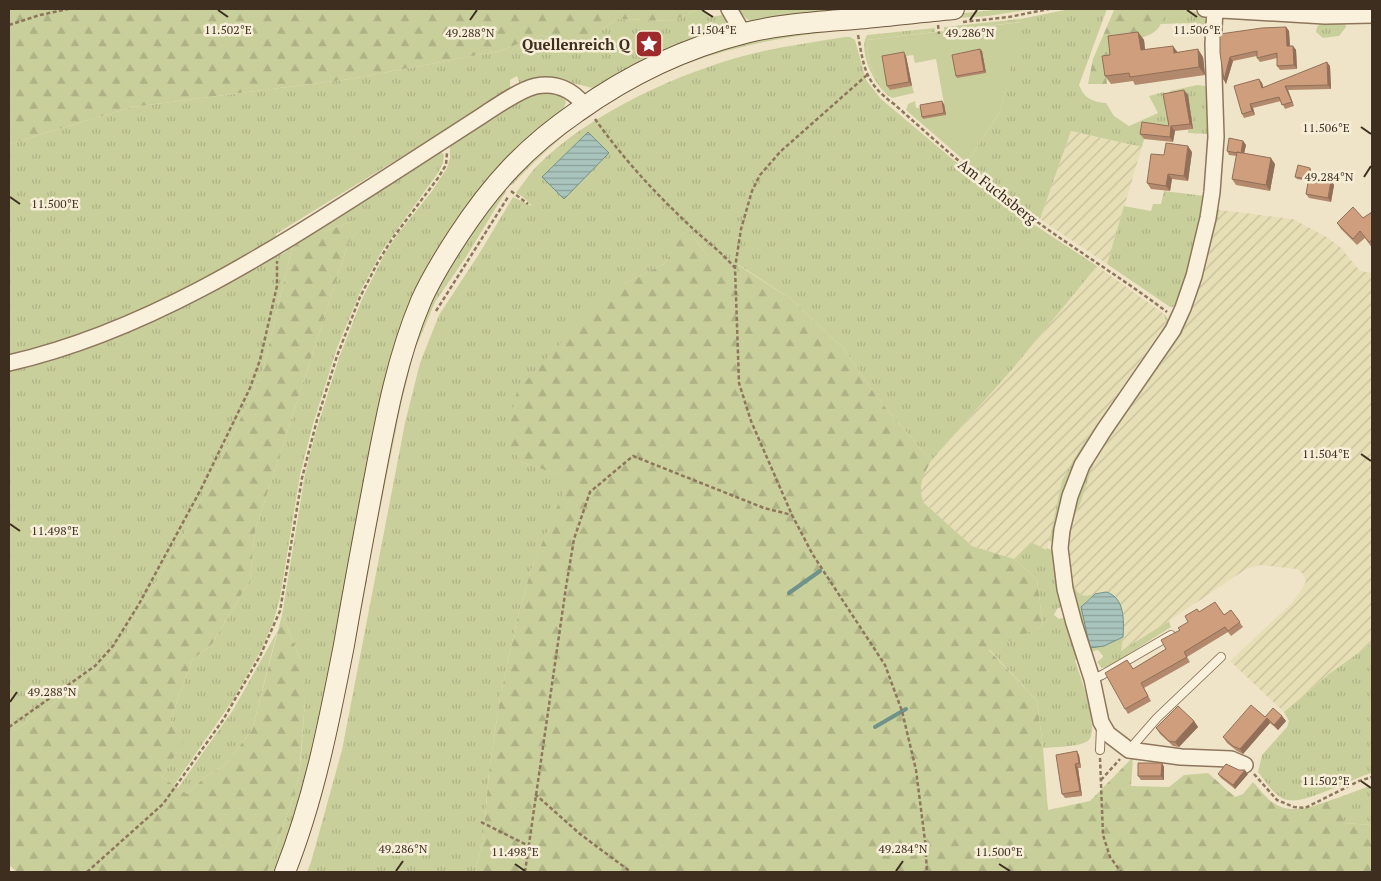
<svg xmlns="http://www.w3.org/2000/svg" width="1381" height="881" font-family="'PT Serif',serif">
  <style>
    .farmland { fill: url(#farmland-furrows) }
    .grass { fill: url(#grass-tufts) }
    .forest { fill: url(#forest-firs) }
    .green { fill: #c9cf9b }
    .water { fill: url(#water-rules); stroke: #6f938a }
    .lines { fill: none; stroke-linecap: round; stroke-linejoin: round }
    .stream { stroke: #6f938a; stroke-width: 4 }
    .lane-casing { stroke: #8d765c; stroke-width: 10 }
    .street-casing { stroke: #8d765c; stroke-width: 18 }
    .secondary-casing { stroke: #6f573f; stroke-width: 22 }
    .path { stroke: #8d765c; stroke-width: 2.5; stroke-dasharray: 4 2.5; stroke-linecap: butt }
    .lane { stroke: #faf1dc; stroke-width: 8 }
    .street { stroke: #faf1dc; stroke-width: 15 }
    .secondary { stroke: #faf1dc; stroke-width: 20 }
    .wall { fill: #b2896c }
    .shaded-wall { fill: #916f58 }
    .building { fill: #cf9f7d; stroke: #916f58 }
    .ticks { fill: none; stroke: #3d2e20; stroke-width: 2 }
    .labels { text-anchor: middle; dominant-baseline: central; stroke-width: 5; stroke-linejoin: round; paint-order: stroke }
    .poi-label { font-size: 15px; font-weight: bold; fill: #3d2e20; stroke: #f7eed8; text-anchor: end }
    .street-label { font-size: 15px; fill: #3d2e20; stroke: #f7eed8 }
    .ticks-label { font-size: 12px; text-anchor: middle; fill: #3d2e20; stroke: #f7eed8; stroke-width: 5; stroke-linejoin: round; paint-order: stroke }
  </style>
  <defs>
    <pattern id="farmland-furrows" width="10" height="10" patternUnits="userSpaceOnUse" patternTransform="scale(1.25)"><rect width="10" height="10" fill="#e6deb5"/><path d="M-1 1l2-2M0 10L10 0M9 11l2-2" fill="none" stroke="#c6bf9b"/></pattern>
    <pattern id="grass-tufts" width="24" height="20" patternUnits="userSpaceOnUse" patternTransform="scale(1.25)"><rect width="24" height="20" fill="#c9cf9b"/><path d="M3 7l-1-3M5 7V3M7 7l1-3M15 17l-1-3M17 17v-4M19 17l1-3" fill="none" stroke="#aeb285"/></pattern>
    <pattern id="forest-firs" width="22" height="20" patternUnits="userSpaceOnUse" patternTransform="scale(1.25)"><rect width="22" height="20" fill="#c9cf9b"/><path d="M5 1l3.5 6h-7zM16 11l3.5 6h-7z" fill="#aeb285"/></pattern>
    <pattern id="water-rules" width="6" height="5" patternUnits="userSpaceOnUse" patternTransform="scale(1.25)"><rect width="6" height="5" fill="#a9c4bc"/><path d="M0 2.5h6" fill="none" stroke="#8ba098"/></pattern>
  </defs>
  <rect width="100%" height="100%" fill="#f0e4c8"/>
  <!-- farmland -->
  <path class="farmland" d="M1071 131 1142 147 1107 264 1040 219Z
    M1220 210 1293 219 1328 238 1340 247 1360 271 1372 273V643L1329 674 1284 712 1230 661 1291 604 1302 589 1306 581 1303 574 1297 569 1260 565 1246 569 1169 621 1120 652 1123 637 1119 601 1113 594 1106 592 1084 596 1079 594 1073 587 1072 582 1069 557 1071 530 1090 472 1096 458 1182 334 1199 290Z
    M1097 266 1164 314 1166 318 1164 327 1087 438 1072 462 1062 481 1047 551 1031 542 1014 559 972 546 924 503 921 494 920 486 923 475 931 461 1015 366Z"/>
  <!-- grass -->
  <path class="grass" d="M699 9H705L704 12 712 17 722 15 725 17 727 23C721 34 706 36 694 40 658 52 626 69 593 88L555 79 520 85 517 76 510 80V90L276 234 274 253 279 255 286 252 290 245 440 151 444 155 443 163 438 173 383 249 361 290 337 348 313 424 300 475 280 598 273 623 260 652 233 700 174 785 162 777 184 739 170 721 192 660 212 644 250 580 255 531 348 244 357 231 356 220 323 232 292 248 263 370 216 471 185 532 158 579 124 638 106 662 58 700 9 734V144L132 107 350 79 499 51 543 35 577 50 616 19 672 21Z
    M741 9H850L752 22 747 19 737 10Z
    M1003 9H1033L988 16 942 19 945 15Z
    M1070 9H1107L1079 85C1084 98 1092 102 1106 103L1114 116 1129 126 1158 113 1149 96 1164 92 1167 99 1172 131 1144 139 1142 147 1071 131 1040 219 1004 194 967 163 1000 111 1021 22 944 31V27L1020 19Z
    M1162 10C1172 10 1199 8 1205 18 1208 23 1207 29 1207 34L1196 36 1195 23 1161 24Z
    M1321 23H1345L1346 27 1339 36 1323 38 1316 32 1317 27Z
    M935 28V32L867 40C867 63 875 82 892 98 876 90 857 51 867 35Z
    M844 30C791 36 739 44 689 63 671 70 653 78 636 87 625 93 615 100 602 103L695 57 779 34Z
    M845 37H850L855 40 866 80 881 99 1000 199 1024 218 1097 266 1015 366 931 461 876 396 845 350 791 299 739 265 738 279 721 269 713 263 687 229 664 264 625 283 521 462 570 478 531 570 518 615 500 698 489 772 483 842 475 872H307L311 862 342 750 405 423 420 363 439 315 479 254 513 197 532 206 523 197 516 193C523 184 529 174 537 166 589 113 684 70 755 53 784 46 815 42 845 37Z
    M1197 85 1206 86 1209 90 1208 134 1188 133V130L1193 129 1172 98 1170 91Z
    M540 92C550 92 562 91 566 102L563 110 414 299 314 752 277 872H267L290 807 299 776 301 756 305 701 300 659 282 615 305 474 316 431 339 358 362 299 384 255 397 235 432 191 447 168 450 158V145L523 98Z
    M597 110C565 133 538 157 512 185H509L541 149Z
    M503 190 506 191 505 193 466 257 435 302 414 352 402 400 371 554 369 555C385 470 395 380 431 301 450 260 476 225 503 190Z
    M1164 191 1205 196C1201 222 1188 288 1173 307H1170L1107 264 1124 206 1151 211 1153 204H1161Z
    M1214 208 1220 210 1199 290 1182 334 1096 458C1090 472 1086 487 1081 501 1077 511 1072 521 1071 531 1068 545 1067 585 1080 594 1084 597 1090 595 1095 594L1085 602 1104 646 1123 637 1121 651 1169 621 1171 627 1110 666 1102 668 1097 662 1102 658 1103 656 1098 650 1089 652 1076 618 1065 550 1082 478 1159 359Z
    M1164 314 1169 320 1170 325 1119 399 1055 542 1049 541 1062 481 1072 462 1087 438 1159 336 1166 322Z
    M1031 542 1046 550 1047 548 1056 552 1064 605 1057 609 1054 615 1059 619 1067 617 1079 658 1075 660C1079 674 1103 735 1086 742 1076 747 1055 747 1043 748L1037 701 989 649 1043 626 1037 579 1014 559Z
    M369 562 370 564 346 691 343 696Z
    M277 632 252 730 225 765 206 776 187 794 178 788 233 710Z
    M1372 643V773C1352 778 1307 804 1288 800 1275 798 1266 782 1258 772L1262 755 1287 727 1289 721 1284 712 1329 674Z
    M341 707 342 708V712L328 770 307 841Z
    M1372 785V825L1343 823V796Z"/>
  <!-- forest -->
  <path class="forest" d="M9 9H699L672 21 616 19 577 50 543 35 499 51 350 79 132 107 9 144Z
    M1116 9 1162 10C1162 14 1162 19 1161 23 1157 39 1124 41 1111 43L1112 61 1105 63 1107 84H1088L1093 59 1114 10Z
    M356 220 358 224 357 231 348 244 255 531 250 580 212 644 192 660 170 721 185 739 162 777 187 794 206 776 225 765 252 730 282 615 300 659 304 674 305 701 299 776 290 807 267 872H17L9 865V734L58 700 106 662 124 638 158 579 185 532 216 471 263 370 292 248 317 230 323 232Z
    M687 228C704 252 711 264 737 278L738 265 791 299 845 350 876 396 931 461C923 476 917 486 924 503L972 546 1014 559 1037 579 1043 626 989 650 1037 701 1043 748 1048 810 1090 801 1133 757 1131 786 1169 787 1184 775 1208 773 1235 797 1243 794 1253 782C1259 788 1265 797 1272 802 1294 818 1320 803 1343 796V823L1372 825V872H475L483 842 489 772 500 698 518 615 531 570 569 478 521 462 506 440 517 391 592 308 625 283 664 264Z"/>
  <!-- green -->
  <path class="green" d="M1022 22 1000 111 967 163 906 110 908 104 915 101 916 108 922 107 946 115 936 59 915 63 913 55 906 56 890 90 912 86 914 93 892 98C875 82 867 63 867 40Z"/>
  <!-- water -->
  <path class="water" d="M588 132 609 153 564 199 542 177Z
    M1106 592C1125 597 1124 621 1123 637L1104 646 1090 648 1081 607 1095 594Z"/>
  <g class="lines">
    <!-- stream -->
    <path class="stream" d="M789 593 820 571
      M875 727 906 709"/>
    <!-- lane casing -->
    <g class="lane-casing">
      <path id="lane" d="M1092 679 1102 675 1171 635
        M1100 750 1101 727
        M1129 750 1157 718 1221 657"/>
    </g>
    <!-- street casing -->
    <g class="street-casing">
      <path id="street" d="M729 9 743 33
        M1205 9 1325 16 1372 15
        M1215 10 1213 44 1216 137 1212 192 1208 218 1194 276 1183 308 1173 330 1104 430 1082 465 1070 496 1062 530 1060 548 1065 589 1074 623 1092 679 1101 722 1108 734 1129 750 1181 757 1231 759 1245 765
        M9 363C149 331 271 251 390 175 421 155 452 135 483 115 497 106 519 90 536 86 556 82 573 90 585 106"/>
    </g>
    <!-- secondary casing -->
    <g class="secondary-casing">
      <path id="secondary" d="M285 872C314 799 329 722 344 645 353 592 363 539 373 486 385 423 396 360 421 301 431 278 445 256 458 236 492 184 526 147 577 112 627 76 685 48 745 33 781 24 818 22 855 19 888 16 921 12 954 9"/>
    </g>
    <!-- path -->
    <path class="path" d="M963 22 1009 17 1049 9
      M9 25 40 15 68 9
      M938 25 939 34
      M858 35C864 68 865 83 894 104 938 143 981 182 1029 216 1074 249 1122 278 1167 312
      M867 75 781 151 760 175 752 191 741 229 735 268 739 383 751 421 792 515 813 555 885 665 902 711 916 770 925 841 927 872
      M595 119C622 157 653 191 687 223 703 239 721 251 735 268
      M511 191 528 204
      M436 311 508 197
      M9 727 95 666 113 646 139 604 201 489 250 388 260 360 277 286V261
      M1100 758 1103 835 1110 857 1121 872
      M1254 774 1277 800 1294 807 1305 808 1359 781 1372 777
      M1101 780 1120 759
      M535 794 580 834 631 872
      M481 822 527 845
      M87 872 163 804 223 720 260 656 280 611 302 478 317 420 337 356 360 297 378 262 392 239 438 178 446 165 447 153
      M525 872 566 587 574 539 590 492 633 456 764 508 792 515"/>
    <!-- lane -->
    <use href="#lane" class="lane"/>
    <!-- street -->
    <use href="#street" class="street"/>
    <!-- secondary -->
    <use href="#secondary" class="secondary"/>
  </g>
  <!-- wall -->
  <path class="wall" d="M1286 27 1289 31 1290 46H1293L1296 50 1297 69 1280 70 1277 66V58L1260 62 1257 58V56L1233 61 1226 84 1224 80 1220 53Z
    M1138 32 1144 40 1145 50 1178 52 1203 57 1205 75 1135 85 1133 81 1111 84 1105 76 1110 55Z
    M980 49 982 51 986 73 957 78 956 76Z
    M906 56 912 86 890 90 887 86Z
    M1330 66 1331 89 1288 90 1294 106 1285 109 1281 101 1253 108 1255 115 1244 118 1242 114 1259 79 1262 83 1263 88Z
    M1188 95 1193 129 1175 131 1173 142 1144 139 1140 134 1169 126Z
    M944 104 946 115 923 119 922 117Z
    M1243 141 1246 145 1244 153 1275 164 1270 191 1236 185 1232 179 1237 156 1229 155 1227 151Z
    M1192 152 1188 181 1172 179 1170 191 1151 189 1147 183 1164 155Z
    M1311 170 1310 178 1331 181 1334 185 1331 202 1309 198 1306 194 1308 181 1297 179 1295 177Z
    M1372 212V248L1365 238 1357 245 1341 229 1337 223 1363 218Z
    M1231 610 1243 627 1231 636 1228 632 1187 657 1190 662 1144 688 1151 701 1128 714 1125 709 1131 665 1133 669 1166 649 1180 630 1199 612 1224 615Z
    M1282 716 1286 721 1278 730 1270 723 1243 754 1237 751 1227 743 1223 737 1265 717Z
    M1194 721 1198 727 1179 747 1173 746 1160 734 1156 728Z
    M1079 755 1081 768H1078L1082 796 1065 798 1062 794Z
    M1162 763 1164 767V780H1141L1138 776Z
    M1218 774H1248L1235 789 1221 778Z"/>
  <!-- shaded-wall -->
  <path class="shaded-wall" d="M1286 27 1289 31 1290 50 1287 46Z
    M1138 32 1144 40 1146 58 1141 50Z
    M1173 46 1179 54 1174 53Z
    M1293 46 1296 50 1297 69 1294 65Z
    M980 49 982 51 986 73 984 71Z
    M1198 49 1203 57 1205 75 1199 67Z
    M904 52 906 56 912 86 909 82Z
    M1230 57 1233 61 1226 84 1224 80Z
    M1327 62 1330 66 1331 89 1328 85Z
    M1259 79 1262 83 1265 92 1262 88Z
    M1285 86 1288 90 1294 106 1292 102Z
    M1184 90 1188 95 1193 129 1190 124Z
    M942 101 944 104 946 115 944 113Z
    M1250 104 1253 108 1255 115 1252 111Z
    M1171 126 1175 131 1173 142 1170 137Z
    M1243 141 1246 145 1243 158 1241 154Z
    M1188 146 1192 152 1188 181 1184 176Z
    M1271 158 1275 164 1270 191 1266 185Z
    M1310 168 1311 170 1309 181 1308 179Z
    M1168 174 1172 179 1170 191 1166 186Z
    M1331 181 1334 185 1331 202 1328 198Z
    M1282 716 1286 721 1278 730 1274 725Z
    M1267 718 1270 723 1243 754 1240 749Z
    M1194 721 1198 727 1179 747 1175 742Z
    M1077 751 1079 755 1081 768 1079 763Z
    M1162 763 1164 767V780L1161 776Z
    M1075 764 1078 768 1082 796 1080 791Z
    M1245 770 1248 774 1235 789 1233 785Z"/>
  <!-- building -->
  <path class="building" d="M1286 27 1287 46H1293L1294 65 1277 66V53L1257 58V51L1230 57 1224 80 1220 53V34L1262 28Z
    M1138 32 1141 50 1173 46 1174 53 1198 49 1199 67 1130 77 1129 73 1105 76 1102 56 1110 55 1108 36Z
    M980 49 984 71 956 76 952 55Z
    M904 52 909 82 887 86 882 56Z
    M1327 62 1328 85 1285 86 1292 102 1282 105 1279 97 1250 104 1252 111 1242 114 1234 86 1259 79 1262 88Z
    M1184 90 1190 124 1171 126 1170 137 1140 134 1142 122 1169 126 1163 94Z
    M942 101 944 113 922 117 920 105Z
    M1229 138 1243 141 1241 153 1237 152V153L1227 151Z
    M1166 143 1188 146 1184 176 1168 174 1166 186 1147 183 1151 154 1164 155Z
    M1237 152 1271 158 1266 185 1232 179Z
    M1298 165 1310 168 1308 179 1295 177Z
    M1309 177 1331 181 1328 198 1306 194Z
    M1353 207 1363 218 1372 212V240L1369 242 1360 231 1353 239 1337 223Z
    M1215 602 1224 615 1231 610 1240 622 1228 631 1225 627 1184 652 1187 657 1141 683 1148 696 1125 709 1105 673 1127 660 1133 669 1166 649 1161 640 1180 630 1178 628 1188 622 1185 616 1197 609 1199 612Z
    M1251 705 1265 717 1273 708 1282 716 1274 725 1267 718 1240 749 1233 746 1223 737Z
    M1178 706 1194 721 1175 742 1169 741 1156 728Z
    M1077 751 1079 763 1075 764 1080 791 1062 794 1056 755Z
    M1138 763H1162L1161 776H1138Z
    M1226 764 1239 770H1245L1233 785 1218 774Z"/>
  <!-- ticks -->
  <path class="ticks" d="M218 10 228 17M702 10 713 17M1187 10 1197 17M470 20 477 10M970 20 977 10M1361 127 1371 134M1364 177 1371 166M10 197 20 204M1361 454 1371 461M10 524 20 531M10 702 17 692M1361 781 1371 788M515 864 525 871M999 864 1010 871M396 871 403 861M896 871 903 861"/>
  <!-- icons -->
  <defs>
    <g id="sight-square" transform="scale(1.4375)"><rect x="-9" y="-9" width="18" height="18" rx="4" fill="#9e2a2b" stroke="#f7eed8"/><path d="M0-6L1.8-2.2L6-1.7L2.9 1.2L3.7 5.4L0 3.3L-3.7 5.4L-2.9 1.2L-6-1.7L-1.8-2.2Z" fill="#fff"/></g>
  </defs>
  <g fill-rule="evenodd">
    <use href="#sight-square" x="649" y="44"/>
  </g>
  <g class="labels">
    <!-- poi labels -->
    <g class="poi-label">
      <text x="630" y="44">Quellenreich Q</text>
    </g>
    <!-- street labels -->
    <g class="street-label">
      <text transform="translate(998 191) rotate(38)">Am Fuchsberg</text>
    </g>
  </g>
  <g class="ticks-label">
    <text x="228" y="34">11.502°E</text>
    <text x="713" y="34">11.504°E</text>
    <text x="1197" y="34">11.506°E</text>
    <text x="470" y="37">49.288°N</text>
    <text x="970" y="37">49.286°N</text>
    <text x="1326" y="132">11.506°E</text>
    <text x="1329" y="181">49.284°N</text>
    <text x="55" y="208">11.500°E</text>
    <text x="1326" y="458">11.504°E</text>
    <text x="55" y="535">11.498°E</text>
    <text x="52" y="696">49.288°N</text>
    <text x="1326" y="785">11.502°E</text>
    <text x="403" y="853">49.286°N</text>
    <text x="903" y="853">49.284°N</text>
    <text x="515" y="856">11.498°E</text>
    <text x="999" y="856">11.500°E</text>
  </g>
  <!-- border -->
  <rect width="1381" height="881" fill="none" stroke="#3d2e20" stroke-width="20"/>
</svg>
